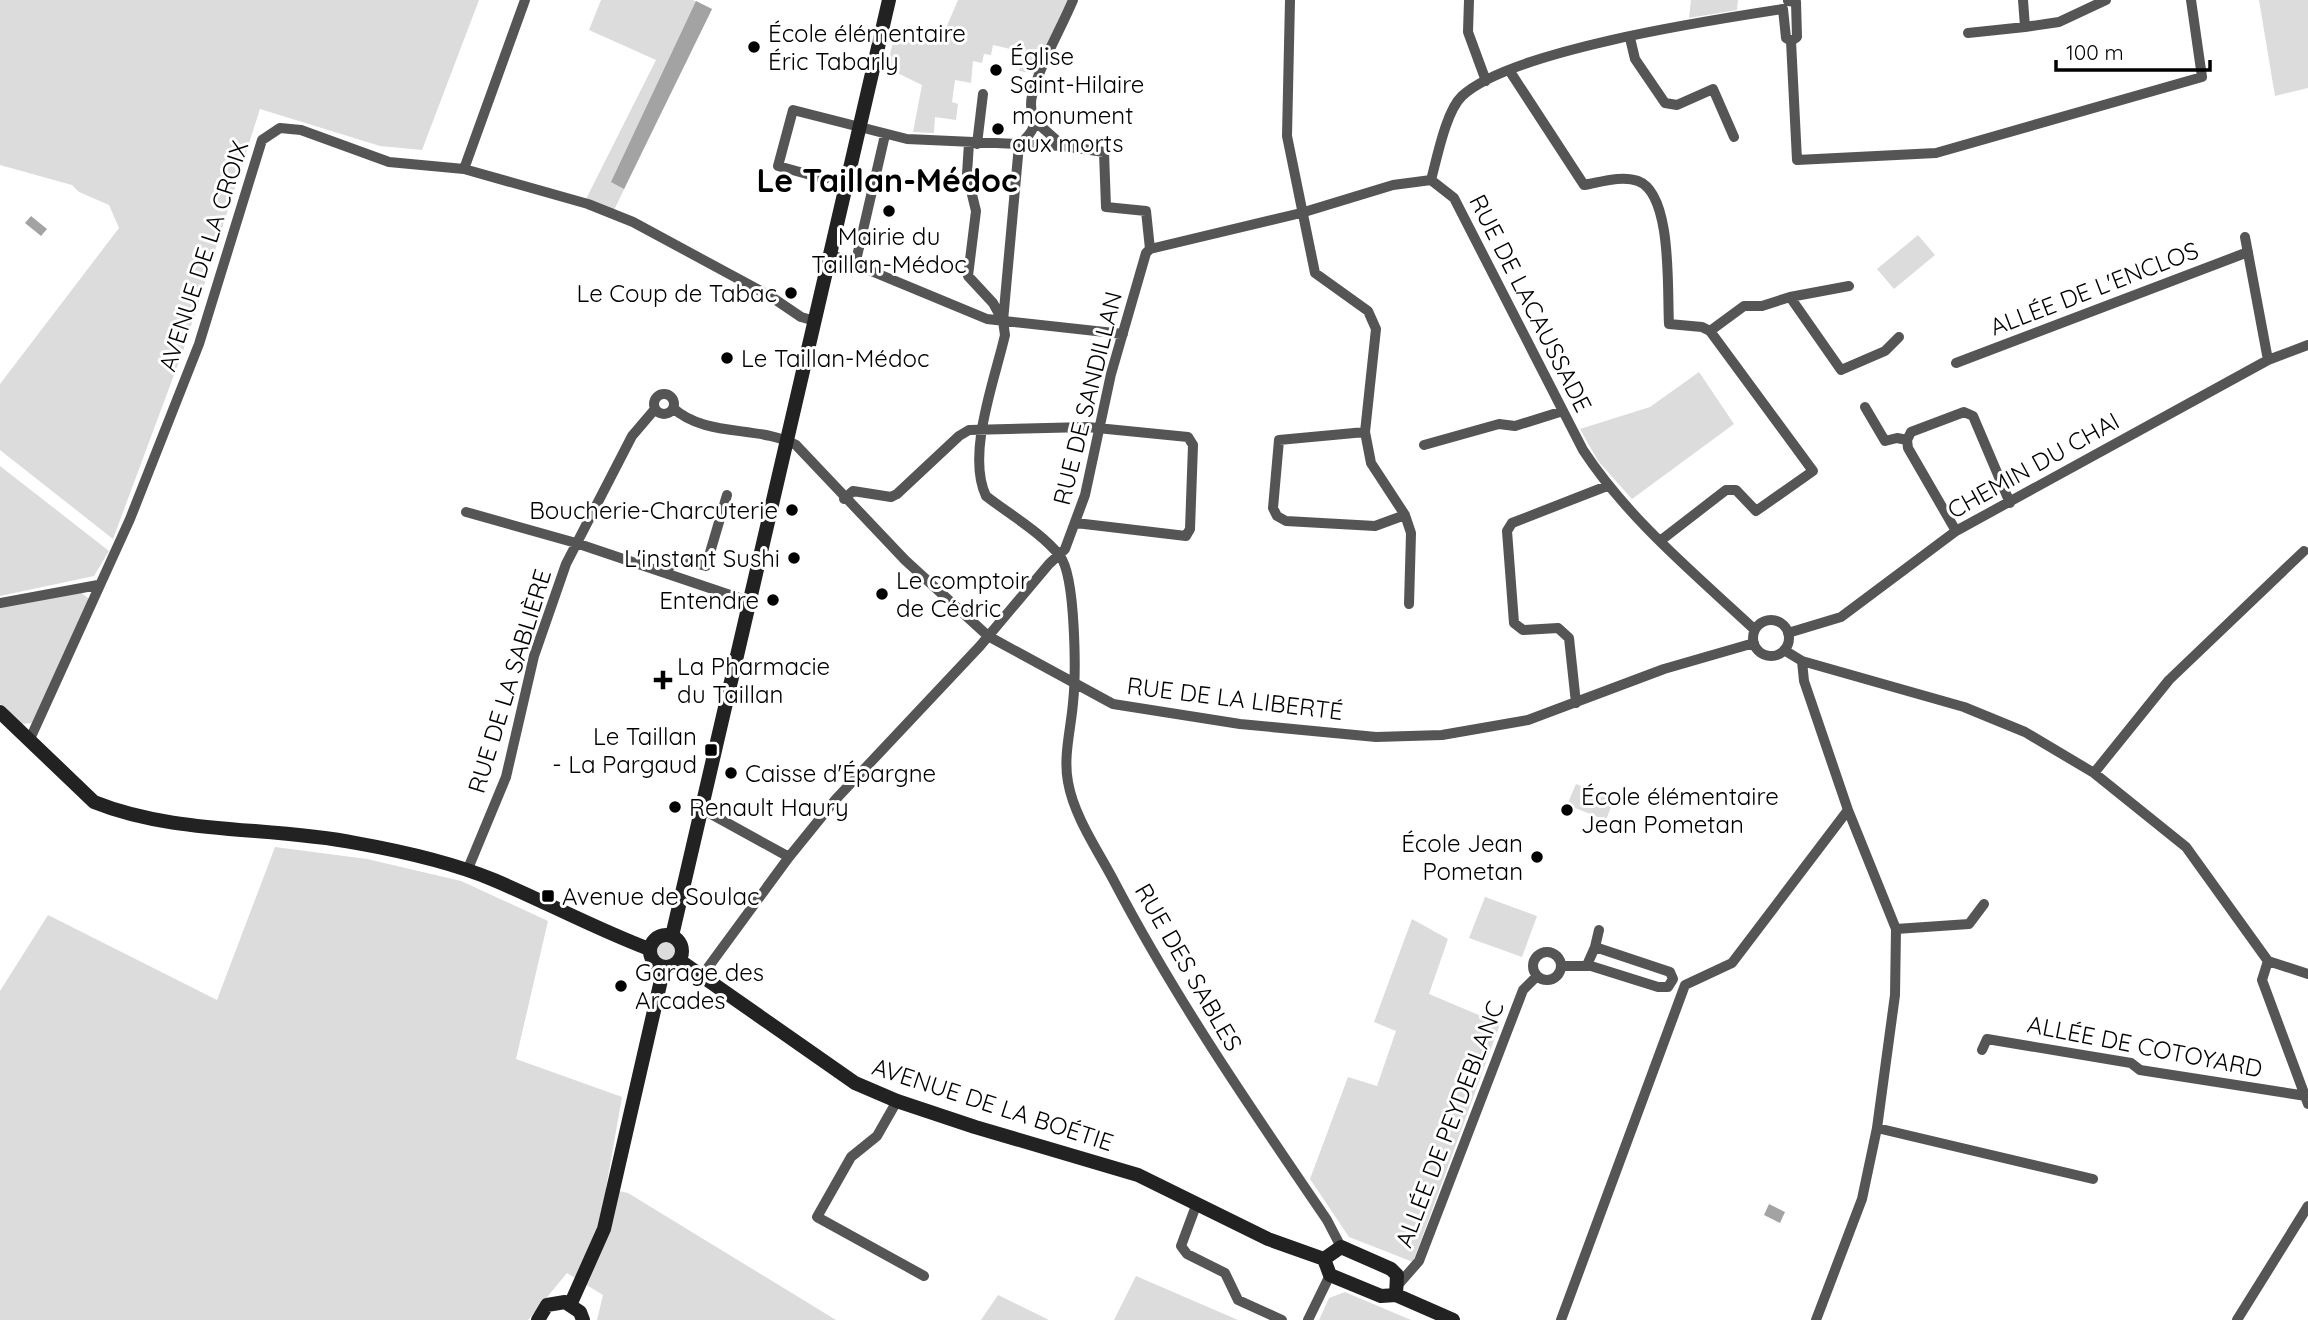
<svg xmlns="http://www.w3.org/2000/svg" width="2308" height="1320" font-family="Quicksand,sans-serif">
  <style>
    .green { fill: #dcdcdc }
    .water { fill: #a3a3a3 }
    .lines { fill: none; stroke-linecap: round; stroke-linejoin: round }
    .street { stroke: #555; stroke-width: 10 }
    .secondary { stroke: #222; stroke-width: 14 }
    .poi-dot { fill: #000; stroke: #fff; stroke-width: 2.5 }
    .labels { text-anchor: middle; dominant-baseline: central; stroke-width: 6; stroke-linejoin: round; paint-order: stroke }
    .poi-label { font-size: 24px; fill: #000; stroke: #fff; text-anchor: start }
    .street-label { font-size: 24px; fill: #000; stroke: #fff }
    .district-label { font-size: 32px; font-weight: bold; fill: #000; stroke: #fff }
  </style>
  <rect width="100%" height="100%" fill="#fff"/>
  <!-- green -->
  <path class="green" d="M0 0H479L422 150 380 146 260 109 184 348 113 539 0 450V384L119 228 109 205 79 192 72 185 0 165Z
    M601 0H693L712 9 614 210 586 199 656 60 589 30Z
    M958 0H1071L1037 74 1019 71 1023 52 993 45 991 55 984 54 982 63 973 61 971 83 955 80 952 102 958 104 956 120 935 117 934 133 913 132 922 85 887 68 894 37 913 44 914 39 930 44 934 39 940 42Z
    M1691 0H1738L1737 10 1689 18Z
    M2259 0H2308V88L2275 96Z
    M1918 235 1935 255 1894 289 1877 269Z
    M1699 372 1734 424 1632 499 1598 461 1580 429 1650 407Z
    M0 466 109 551 94 576 0 596Z
    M79 591 88 598V603L35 718 32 723 22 724 0 704V606Z
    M1576 784 1614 799 1606 820 1567 805Z
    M275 847 367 859 461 881 548 921 516 1059 622 1097 606 1188 628 1193 836 1320H597L603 1295 567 1273 528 1320H0V991L48 915 217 1000Z
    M1485 897 1537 916 1522 957 1469 938Z
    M1412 919 1448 939 1429 994 1500 1024 1413 1262 1349 1237 1310 1179 1348 1077 1377 1086 1396 1031 1374 1022Z
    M654 951a12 12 0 1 1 24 0a12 12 0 1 1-24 0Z
    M1136 1276 1238 1320H1114Z
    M1345 1292 1411 1320H1319L1329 1298Z
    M998 1295 1049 1320H981Z"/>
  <!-- water -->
  <path class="water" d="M696 1 712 9 624 189 611 182Z
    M31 216 47 229 41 236 25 223Z
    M1769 1204 1785 1212 1780 1223 1764 1215Z"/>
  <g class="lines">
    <!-- street -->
    <path class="street" d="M1073 0C1060 31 1040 64 1032 96 1026 120 1047 120 1019 145L1003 321 1005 335C995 379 966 454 986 496 1009 514 1042 533 1060 556 1076 577 1076 675 1073 703 1071 728 1063 757 1068 782 1074 817 1099 852 1115 883 1177 1001 1252 1110 1327 1220L1341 1247
      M1290 0 1287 136 1315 273 1368 311 1376 329 1365 432 1371 463 1405 515 1411 533 1409 604
      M1469 0 1468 32 1486 81
      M2023 0 2025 27 2059 22 2106 0
      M1788 1 1796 2 1797 37 1791 41
      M1783 9 1786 38 1791 41 1797 160 1936 153 2202 77 2191 0
      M1968 33 2025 27
      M1630 38 1635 59 1665 103 1677 105 1713 89 1734 137
      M1509 70 1584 185C1601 182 1622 175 1638 181 1673 194 1667 292 1669 324L1702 327 1710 331 1813 471 1756 511 1736 490H1726L1660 541
      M1036 122 1063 146
      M969 143 967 174 976 211 968 276 993 303 1003 321
      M977 144 983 94
      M464 169 525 0
      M825 179 778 166 793 110 907 139 1063 146 1104 152 1106 207 1146 211 1150 249
      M1431 180C1437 158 1446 111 1462 96 1511 50 1712 20 1783 9
      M2245 237 2268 360
      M1150 249 1301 213 1393 185 1431 180 1454 198 1583 450C1629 520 1695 574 1755 630
      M830 254 987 319 1123 334
      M855 265 885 135
      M1790 297 1849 286
      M1710 331 1744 306H1762L1790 297 1841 370 1885 351 1899 337
      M1956 363 2248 252
      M654 404a10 10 0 1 1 20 0a10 10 0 1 1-20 0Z
      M1865 407 1885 441 1897 438 1907 440
      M673 408C706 438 759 425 796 445L905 560 988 636 1113 704 1240 724 1376 737 1442 735 1528 720 1664 669 1754 643
      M1365 432 1279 440 1273 508 1277 516 1286 521 1375 526 1405 515
      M1424 445 1499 424 1515 426 1563 411
      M844 499 853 491 891 497 897 494 959 436 969 430 1087 427 1188 437 1193 445 1190 529 1186 536 1076 523
      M466 512 576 543 751 602
      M1956 531 1908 448 1907 440 1911 432 1964 412 1973 416 2010 503
      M666 573 675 558 706 566 727 495
      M0 603 98 585
      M1753 638a18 18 0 1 1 36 0a18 18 0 1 1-36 0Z
      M1788 633 1841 617 1956 531 2268 360 2308 345
      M1784 650 1802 661 1964 707 2025 732 2094 773 2186 847 2268 961 2308 974
      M1802 661 1804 681 1848 810 1896 929 1895 995 1877 1128 1862 1199 1816 1320
      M1576 703 1569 638 1558 628 1523 630 1514 623 1507 531 1512 523 1607 486
      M30 739 130 519 199 344 262 140 280 128 301 130 389 162 464 169 588 204 633 222 770 296 801 317 815 321
      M2094 773 2169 680 2304 551
      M702 809 789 857
      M467 871 506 777 534 656 566 564 632 436 655 409
      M1896 929 1969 924 1984 904
      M1595 947 1599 930
      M1533 966a14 14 0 1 1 28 0a14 14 0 1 1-28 0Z
      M2268 961 2262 980 2308 1104
      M1561 966H1591L1658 987H1668L1673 979 1670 972 1595 947 1587 965
      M701 977 789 857 836 799 980 646 1049 564 1065 549 1085 495 1111 374 1146 253 1150 249
      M1982 1050 1987 1039 2131 1063 2140 1070 2306 1096
      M897 1101 877 1136 851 1157 817 1217 924 1276
      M1877 1128 2093 1179
      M1197 1203 1181 1246 1187 1254 1225 1273 1238 1300 1282 1320
      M1398 1285 1419 1261 1523 990 1537 976
      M1308 1320 1330 1275
      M1561 1320 1685 985 1732 963 1848 810
      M2237 1320 2308 1206"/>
    <!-- secondary -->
    <path class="secondary" d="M0 712 94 802C176 835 270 826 356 843 401 851 451 862 494 880 546 902 596 929 649 949
      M650 951a16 16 0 1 1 32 0a16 16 0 1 1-32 0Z
      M672 936 889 0
      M679 960 855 1083 897 1101 975 1127 1138 1175 1268 1239 1324 1259
      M1324 1259 1341 1247 1391 1269 1397 1275 1396 1295
      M1324 1259 1330 1275 1381 1296 1396 1295
      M1396 1295 1453 1320
      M571 1303 604 1229 664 967
      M538 1320 547 1305 565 1302 580 1312 583 1320"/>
  </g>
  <!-- markers -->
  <g class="poi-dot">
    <circle cx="754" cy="47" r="7"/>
    <circle cx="996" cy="70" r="7"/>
    <circle cx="998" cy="129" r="7"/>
    <circle cx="889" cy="211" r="7"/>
    <circle cx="791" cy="293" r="7"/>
    <circle cx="727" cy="358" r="7"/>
    <circle cx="792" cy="510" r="7"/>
    <circle cx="794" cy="558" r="7"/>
    <circle cx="882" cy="594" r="7"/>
    <circle cx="773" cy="600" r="7"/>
    <path d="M659.5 669.5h7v7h7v7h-7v7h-7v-7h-7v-7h7z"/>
    <rect x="704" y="743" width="14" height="14" rx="3.5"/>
    <circle cx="731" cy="773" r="7"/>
    <circle cx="675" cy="807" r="7"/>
    <circle cx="1567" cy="810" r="7"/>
    <circle cx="1537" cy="857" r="7"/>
    <rect x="541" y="889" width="14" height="14" rx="3.5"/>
    <circle cx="621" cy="986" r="7"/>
  </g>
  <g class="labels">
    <!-- poi labels -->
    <g class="poi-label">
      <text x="768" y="33">École élémentaire<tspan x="768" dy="28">Éric Tabarly</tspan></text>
      <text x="1010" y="56">Église<tspan x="1010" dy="28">Saint-Hilaire</tspan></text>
      <text x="1012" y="115">monument<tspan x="1012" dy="28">aux morts</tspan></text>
      <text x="889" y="236" text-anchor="middle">Mairie du<tspan x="889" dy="28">Taillan-Médoc</tspan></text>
      <text x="777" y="293" text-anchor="end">Le Coup de Tabac</text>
      <text x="741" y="358">Le Taillan-Médoc</text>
      <text x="778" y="510" text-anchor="end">Boucherie-Charcuterie</text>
      <text x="780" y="558" text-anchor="end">L'instant Sushi</text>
      <text x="896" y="580">Le comptoir<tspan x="896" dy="28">de Cédric</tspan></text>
      <text x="759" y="600" text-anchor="end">Entendre</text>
      <text x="677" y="666">La Pharmacie<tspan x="677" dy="28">du Taillan</tspan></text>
      <text x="697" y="736" text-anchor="end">Le Taillan<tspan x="697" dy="28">- La Pargaud</tspan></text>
      <text x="745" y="773">Caisse d'Épargne</text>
      <text x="1581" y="796">École élémentaire<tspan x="1581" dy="28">Jean Pometan</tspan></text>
      <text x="689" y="807">Renault Haury</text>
      <text x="1523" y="843" text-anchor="end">École Jean<tspan x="1523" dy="28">Pometan</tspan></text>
      <text x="562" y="896">Avenue de Soulac</text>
      <text x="635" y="972">Garage des<tspan x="635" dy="28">Arcades</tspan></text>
    </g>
    <!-- street labels -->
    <g class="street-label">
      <text transform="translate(203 256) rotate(-72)">AVENUE DE LA CROIX</text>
      <text transform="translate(2094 288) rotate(-21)">ALLÉE DE L'ENCLOS</text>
      <text transform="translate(1531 303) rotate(63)">RUE DE LACAUSSADE</text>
      <text transform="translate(1087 398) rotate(-76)">RUE DE SANDILLAN</text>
      <text transform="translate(2033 465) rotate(-29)">CHEMIN DU CHAI</text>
      <text transform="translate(509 681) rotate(-73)">RUE DE LA SABLIÈRE</text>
      <text transform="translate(1235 698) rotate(7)">RUE DE LA LIBERTÉ</text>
      <text transform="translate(1189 967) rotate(60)">RUE DES SABLES</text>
      <text transform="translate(2145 1046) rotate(11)">ALLÉE DE COTOYARD</text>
      <text transform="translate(993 1104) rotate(18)">AVENUE DE LA BOÉTIE</text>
      <text transform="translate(1449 1124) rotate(-69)">ALLÉE DE PEYDEBLANC</text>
    </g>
    <!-- district labels -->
    <g class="district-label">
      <text x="887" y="180">Le Taillan-Médoc</text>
    </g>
  </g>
  <!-- scale -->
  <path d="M2056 60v10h154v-10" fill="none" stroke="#000000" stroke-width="3.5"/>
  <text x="2066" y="60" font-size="21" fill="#000000" stroke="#ffffff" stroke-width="5" paint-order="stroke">100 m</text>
</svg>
